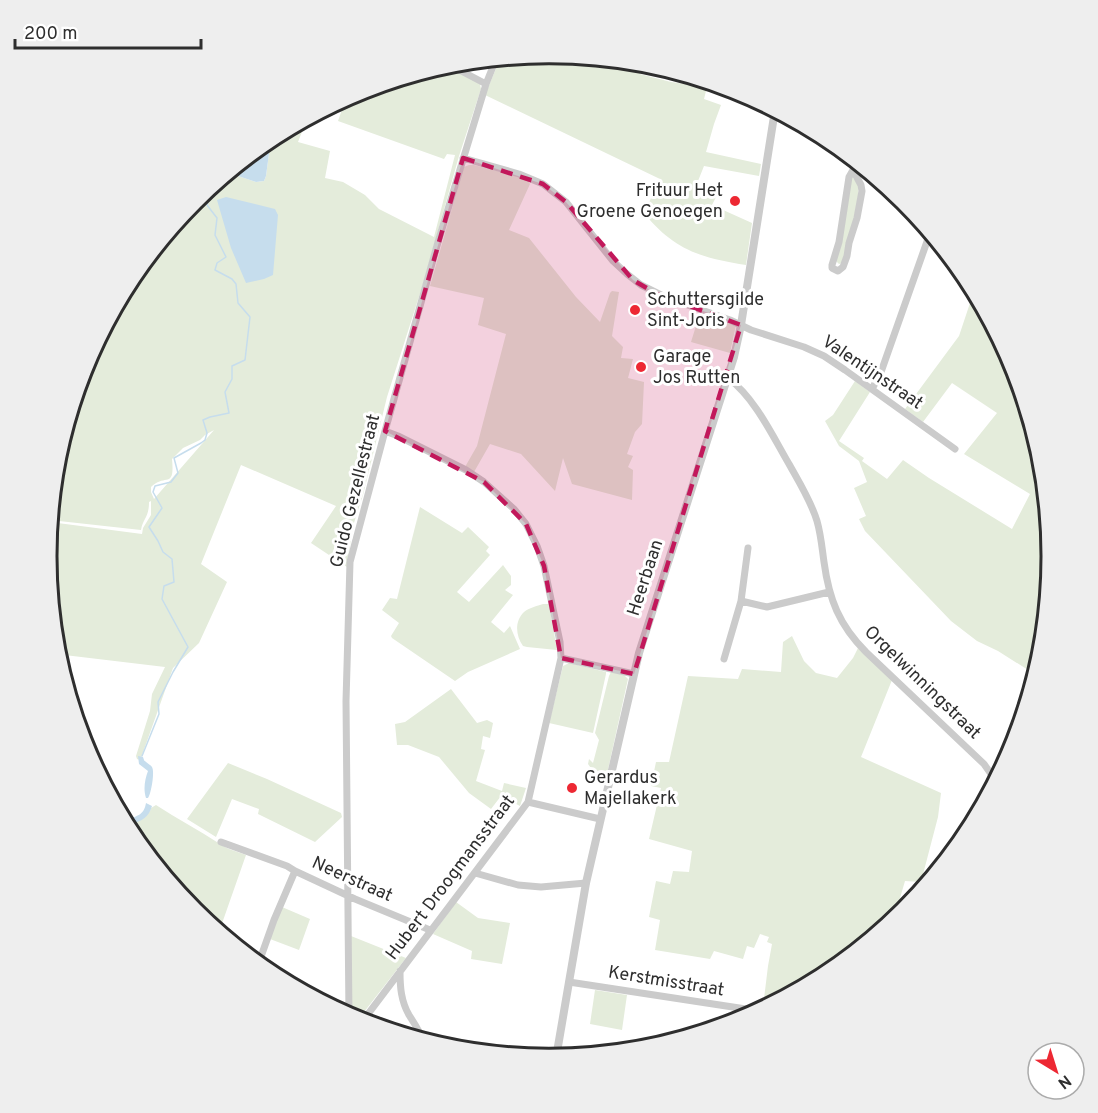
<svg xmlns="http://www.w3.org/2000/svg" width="1098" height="1113" font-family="Overpass,sans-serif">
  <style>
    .green { fill: #e4ecdb; fill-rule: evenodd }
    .water { fill: #c6dded }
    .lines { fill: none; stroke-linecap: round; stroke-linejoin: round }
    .stream { stroke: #c6dded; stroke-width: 1.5 }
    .minor { stroke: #cbcbcb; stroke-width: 7 }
    .tertiary { stroke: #cbcbcb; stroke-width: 8 }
    .marked { fill: #c2185b; fill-opacity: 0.2; stroke: #c2185b; stroke-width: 4.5; stroke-dasharray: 12 8; stroke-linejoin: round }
    .poi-dot { fill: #ed2833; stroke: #fff; stroke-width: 2 }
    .labels { text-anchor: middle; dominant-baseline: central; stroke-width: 6; stroke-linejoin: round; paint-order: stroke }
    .poi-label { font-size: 18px; fill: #2e2e2e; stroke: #fff; text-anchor: start }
    .street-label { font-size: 18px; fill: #2e2e2e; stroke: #fff }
    .rim { fill: none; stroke: #2e2e2e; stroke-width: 3 }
  </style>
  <rect width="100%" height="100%" fill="#fff"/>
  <!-- green -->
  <path class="green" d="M549 54 626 62 642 68 640 74 671 82 707 87 704 99 721 105 714 124 706 152 761 164 759 176 704 166 696 186 717 195 712 205 752 223 746 265C701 258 674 250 644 213L660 179 485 95 500 59Z
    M445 65 480 84 481 89 459 156 423 284 387 397 363 495 353 526 347 567 311 543 336 506 241 465 201 564 227 582 199 643 173 668 141 758 145 762 137 759 136 756 150 711 152 694 165 667 56 654 47 556 50 522 142 534 143 528 151 515V501L149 502C149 518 143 518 141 530L50 520 56 458 85 364 131 277 194 201 231 171 232 174 256 182 264 181 266 176 270 146 277 135 307 119 298 142 330 151 325 178 343 182 365 195 379 209 434 237 455 155 447 154 444 159 338 121 346 98 357 92ZM214 430 154 499 151 492V487C165 473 175 490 172 459L183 448 200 440 205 435Z
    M469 165H474L527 179 530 184 509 230 529 238 576 297 600 322 610 293 612 291 619 292 612 336 623 347 621 358 633 359 628 378 644 382 642 424 635 432 627 454 633 456 628 467 633 470 632 500 572 484 563 458 555 491 521 454 490 444 474 472 465 467 477 446 506 334 478 325 484 298 430 286 463 170 464 167Z
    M852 176 859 186 856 217 842 263 839 264 836 261Z
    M974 291 1013 365 1042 459 1051 557 1042 655 1036 675 998 651 977 641 951 621 865 531 859 519 866 516 854 488 867 482 859 461 839 446 825 421 833 415 855 381 870 392 839 441 864 458 862 461 887 479 903 460 929 478 1012 529 1030 494 964 454 997 413 952 383 923 422 905 409 959 336Z
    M700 313 736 325 730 353 691 342Z
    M420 507 462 533 468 527 489 547 486 551 490 555 457 592 469 602 503 565 511 576V585L505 590 513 595 491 622 504 633 510 626 520 649 468 672 455 681 392 638 391 636 399 623 382 610 390 598 397 599Z
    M543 604H549L557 650 527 647 523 646C516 636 514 622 524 612 529 608 537 606 543 604Z
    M792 636 804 661 816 673 837 678 853 658 858 648 892 680 861 757 941 793 938 817 921 882 905 881 898 905 906 907 904 912 828 974 766 1007H763L768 966 772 944 767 942 769 937 760 934 754 948 747 946 743 959 714 951 710 959 655 950 660 920 649 917 656 881 670 884 673 871 689 872 692 851 649 839 661 788 651 786 656 762H669L688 676 738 679 742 669 781 672 783 642Z
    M569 663 606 672V674L593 733 549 723 562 670 563 666Z
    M611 672 624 675 628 679 607 774 593 771 588 764 589 759 593 763 599 740 595 733 609 676Z
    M451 689 477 723 487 720 493 723 490 738 483 736 481 749 485 750 476 781 502 791 504 783 526 788 520 806 501 796 491 809 469 793 439 757 408 745H397L395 724 405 722Z
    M228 763 267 779 341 813 342 817 315 842 258 814 259 809 232 799 216 837 187 819Z
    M156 805C177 819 199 830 220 844 227 849 238 852 246 855L219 932 193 912 135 841 138 836 137 830 131 824 150 811 151 808Z
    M456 902 478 918 510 923 502 964 471 959 472 951 433 934Z
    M282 907 310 919 299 950 270 939Z
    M351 936 406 958 357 1021 351 1018Z
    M595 990 627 995 622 1030 590 1024Z"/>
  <!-- water -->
  <path class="water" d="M277 135 270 146 266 176 264 181 256 182 232 174 231 171 270 139Z
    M226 197 275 209 278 215 273 275 264 279 246 283 231 248 217 200Z
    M138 756 143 757 144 760C144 761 152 766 152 767 155 772 151 794 148 798H146C143 789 145 779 148 771L139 764Z
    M146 803 152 806C149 817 142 821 131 824L138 833 135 841 125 824 128 820C138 815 144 815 146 803Z"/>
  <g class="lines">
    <!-- stream -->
    <path class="stream" d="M142 756 159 714 158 702 173 672 188 647 162 599 164 586 174 582 172 559 163 552 158 541 149 527 162 508 153 492 155 486 171 482 178 473 174 458 201 443 205 440 207 433 203 420 210 417 229 413 225 392 232 379V366L245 360 250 317 238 303 236 284 232 279 215 270 217 263 226 257 215 235 217 218 207 205 212 186"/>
    <!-- minor -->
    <path class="minor" d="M448 64 486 84
      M463 158 519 174 543 184 566 202 613 261 627 274 641 285 665 297 730 320 751 330 804 347 824 356 845 370 955 449
      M853 170 861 185 862 191 857 218 849 243 847 256 843 267 838 271 832 268V265L839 242 849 177 853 170 855 160
      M728 378C755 398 772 435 789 464 799 482 811 501 817 521 821 535 822 548 824 562 829 599 839 625 866 652L984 764 991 774 994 785
      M872 389 881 372 930 233
      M741 601 767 607 829 592
      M561 658 634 674
      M724 659 741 601 748 548
      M528 802 600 819
      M221 842 287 866 295 871
      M475 873 518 885 541 887 586 883
      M258 965 274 920 295 871 355 899 430 930
      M400 971C400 987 401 1001 409 1015 414 1023 420 1031 423 1041
      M569 982 759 1011
      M349 1017 346 701 350 562 385 431 438 242 486 84 496 59
      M362 1022 528 802 561 658 560 642 544 566 537 546 526 524 514 509 484 482 466 470 398 436 385 431"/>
    <!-- tertiary -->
    <path class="tertiary" d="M556 1058 586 883 639 653 734 357 741 325 775 110"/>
  </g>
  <!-- marked area -->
  <path class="marked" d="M463 158 543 184 566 202 633 280 657 294 741 325 634 674 561 658 544 566 526 524 484 482 385 431Z"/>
  <!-- markers -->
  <g class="poi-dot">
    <circle cx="735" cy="201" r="6"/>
    <circle cx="635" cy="310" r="6"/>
    <circle cx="641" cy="367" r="6"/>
    <circle cx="572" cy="788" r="6"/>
  </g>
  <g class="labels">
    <!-- poi labels -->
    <g class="poi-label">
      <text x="723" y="191" text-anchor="end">Frituur Het<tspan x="723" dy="21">Groene Genoegen</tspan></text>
      <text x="647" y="300">Schuttersgilde<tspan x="647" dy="21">Sint-Joris</tspan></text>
      <text x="653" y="357">Garage<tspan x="653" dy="21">Jos Rutten</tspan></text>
      <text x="584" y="778">Gerardus<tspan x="584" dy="21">Majellakerk</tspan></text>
    </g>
    <!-- street labels -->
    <g class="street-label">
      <text transform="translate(872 373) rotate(34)">Valentijnstraat</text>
      <text transform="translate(356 491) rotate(-76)">Guido Gezellestraat</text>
      <text transform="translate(646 578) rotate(-72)">Heerbaan</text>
      <text transform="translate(922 683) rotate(44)">Orgelwinningstraat</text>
      <text transform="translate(451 878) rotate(-53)">Hubert Droogmansstraat</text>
      <text transform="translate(352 880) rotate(24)">Neerstraat</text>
      <text transform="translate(666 982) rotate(9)">Kerstmisstraat</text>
    </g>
  </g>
  <!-- crop -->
  <path d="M0 0H1098V1113H0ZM57 556a492 492 0 1 1 984 0a492 492 0 1 1-984 0Z" fill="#eee" fill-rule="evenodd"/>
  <path class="rim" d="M57 556a492 492 0 1 1 984 0a492 492 0 1 1-984 0Z"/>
  <!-- north arrow -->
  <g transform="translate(1056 1071) rotate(142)"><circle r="28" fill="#ffffff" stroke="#ababab" stroke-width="1.5"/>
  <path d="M0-4.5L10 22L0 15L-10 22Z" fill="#ed2833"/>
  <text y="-9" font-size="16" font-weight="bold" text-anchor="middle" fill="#2e2e2e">N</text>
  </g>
  <!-- scale -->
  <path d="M15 39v9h186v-9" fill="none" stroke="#2e2e2e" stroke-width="3"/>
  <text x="24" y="39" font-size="18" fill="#2e2e2e" stroke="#ffffff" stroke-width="4.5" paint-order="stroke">200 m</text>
</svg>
